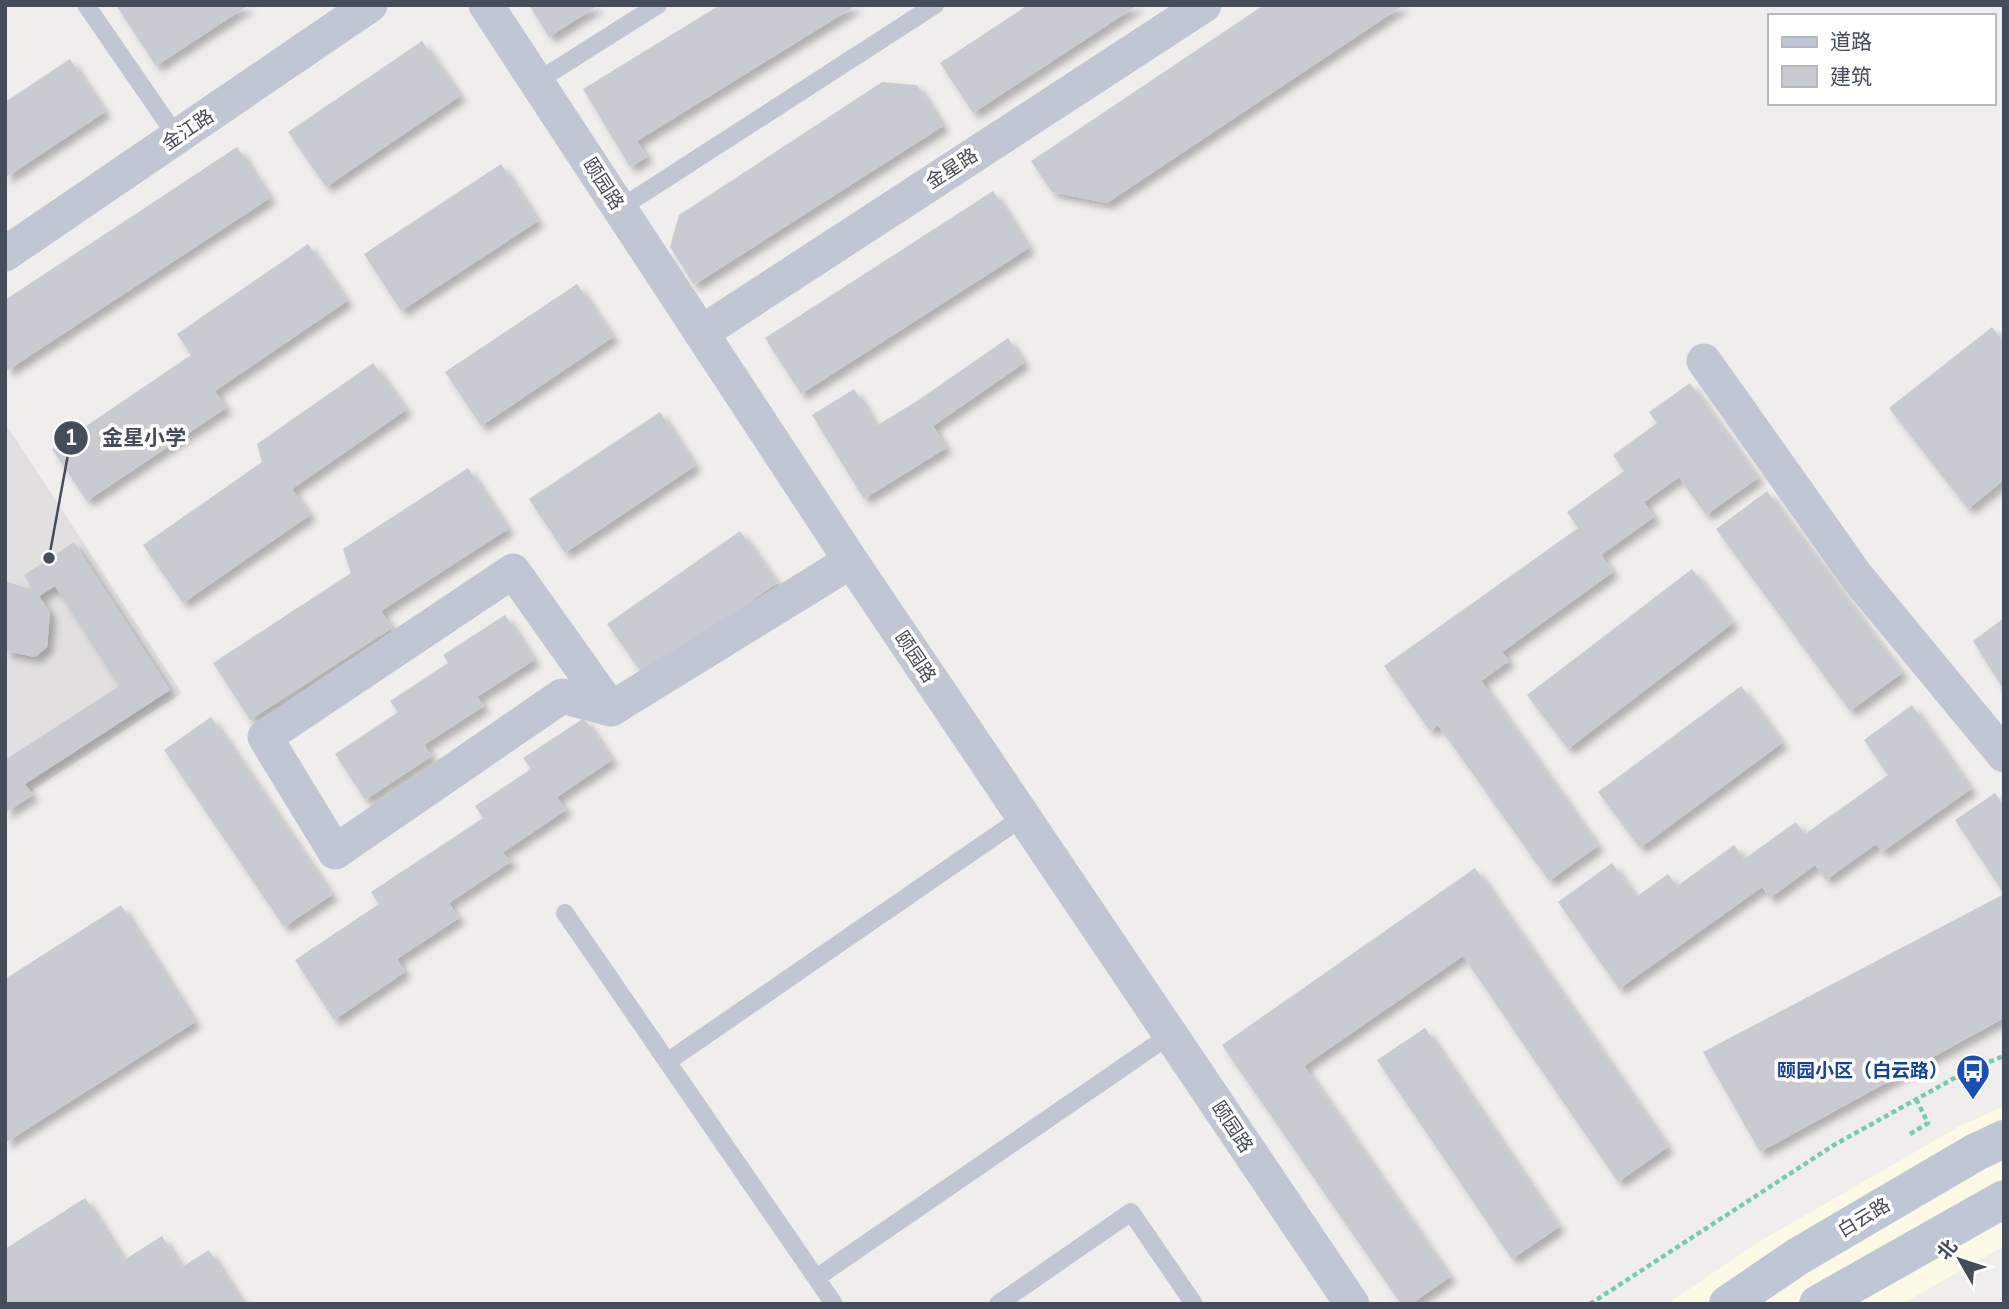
<svg xmlns="http://www.w3.org/2000/svg" width="2009" height="1309" font-family="'Nunito Sans','Noto Sans SC',sans-serif">
  <style>
    .commercial { fill: #fcf9e5 }
    .education { fill: #e1dfdf }
    .building { fill: #c9cbd3; filter: url(#shadow) }
    .lines { fill: none; stroke-linecap: round; stroke-linejoin: round }
    .path { stroke: #73ccaf; stroke-width: 4.5; stroke-dasharray: 5 3.5; stroke-linecap: butt }
    .lane { stroke: #c0c7d3; stroke-width: 18 }
    .street { stroke: #c0c7d3; stroke-width: 35 }
    .secondary { stroke: #bfc7d6; stroke-width: 38 }
    .labels { text-anchor: middle; dominant-baseline: central; stroke-width: 7; stroke-linejoin: round; paint-order: stroke }
    .street-label { font-size: 19px; fill: #454d5a; stroke: #fff }
    .transit-label { font-size: 19px; font-weight: bold; fill: #164399; stroke: #fff; text-anchor: end }
    .leader { fill: none; stroke: #454d5a; stroke-width: 2.5 }
    .callout-dot { fill: #454d5a; stroke: #fff; stroke-width: 2.5 }
    .mark-label { font-size: 21px; text-anchor: middle; font-weight: bold; fill: #fff }
    .callout-label { font-size: 21px; text-anchor: middle; font-weight: bold; fill: #454d5a; stroke: #fff; stroke-width: 7; stroke-linejoin: round; paint-order: stroke }
  </style>
  <defs>
    <filter id="shadow"><feDropShadow dx="6" dy="6" stdDeviation="3.5" flood-color="#0004"/></filter>
  </defs>
  <rect width="100%" height="100%" fill="#f0eded"/>
  <!-- commercial -->
  <path class="commercial" d="M2004 1106V1246L1902 1304H1667L1757 1243 1958 1127Z"/>
  <!-- education -->
  <path class="education" d="M5 423 182 693 5 808Z"/>
  <!-- building -->
  <path class="building" d="M116 5H249L156 66Z
    M529 5H599L549 37Z
    M720 5H857L637 141 647 157 630 167 583 89Z
    M1028 5H1138L973 113 940 63Z
    M1264 5H1404L1107 203 1052 192 1031 161Z
    M422 41 460 96 326 187 288 132Z
    M70 59 105 112 5 178V102Z
    M882 82 917 85 943 126 694 285 670 247 679 215Z
    M237 147 270 198 8 370 5 367V300Z
    M501 164 538 221 401 311 364 254Z
    M993 191 1029 248 801 394 765 338Z
    M308 244 347 301 215 391 226 408 87 501 52 449 191 355 177 334Z
    M577 284 613 337 481 426 445 372Z
    M1992 327 2004 342V480L1968 509 1889 408Z
    M1008 338 1024 363 933 426 946 448 864 499 812 415 854 389 876 426 917 401Z
    M373 363 406 410 292 489 310 515 183 603 143 545 262 462 257 444Z
    M1690 383 1758 478 1706 515 1679 477 1644 502 1654 517 1601 555 1613 572 1502 652 1509 661 1481 681 1598 846 1549 881 1438 725 1430 731 1384 666 1578 528 1567 512 1624 471 1613 455 1657 423 1649 412Z
    M660 412 695 466 565 553 529 499Z
    M468 468 508 529 381 611 392 628 250 720 213 663 351 573 343 549Z
    M1767 491 1902 673 1850 711 1716 529Z
    M740 531 777 583 644 676 607 624Z
    M74 542 170 690 25 784 33 795 5 813V760L119 686 55 586 39 596 50 613 47 647 35 657 5 651V581L33 590 24 575Z
    M1692 569 1733 623 1568 749 1527 695Z
    M505 615 534 660 477 697 484 706 424 745 432 756 365 800 335 754 398 712 390 701 448 663 443 655Z
    M2004 618V690L1973 641Z
    M1741 686 1782 743 1640 848 1598 792Z
    M1912 705 1971 789 1882 852 1876 844 1826 880 1815 865 1770 898 1762 887 1619 989 1558 902 1612 863 1636 897 1668 874 1677 886 1734 845 1744 859 1796 822 1805 834 1888 775 1864 740Z
    M211 717 332 895 284 927 164 750Z
    M584 718 612 760 557 797 566 810 502 853 512 861 449 903 459 918 397 959 405 972 334 1020 295 960 379 904 371 892 483 818 475 806 531 769 523 758Z
    M1995 793 2004 806V890L2002 891 1955 820Z
    M1475 868 1668 1147 1618 1182 1463 956 1304 1066 1450 1277 1411 1304H1401L1222 1045Z
    M2004 894V1018L1760 1152 1703 1052Z
    M121 905 195 1022 5 1143V979Z
    M1425 1028 1559 1227 1512 1259 1377 1060Z
    M85 1198 124 1260 162 1236 182 1267 209 1250 243 1304H5V1249Z"/>
  <g class="lines">
    <!-- path -->
    <path class="path" d="M1910 1134 1928 1123 1916 1099
      M1590 1304 1834 1145 1969 1070 2004 1056"/>
    <!-- lane -->
    <path class="lane" d="M86 5 177 137
      M536 82 658 5
      M619 209 935 5
      M565 913 834 1304
      M667 1062 1023 817
      M816 1278 1170 1035
      M998 1304 1131 1212 1194 1304"/>
    <!-- street -->
    <path class="street" d="M486 5 851 561 1352 1304
      M5 254 370 5
      M701 333 1204 5
      M1704 361 1857 577 2004 755
      M611 709 562 696 335 852 265 737 513 571 611 709 851 561"/>
    <!-- secondary -->
    <path class="secondary" d="M1728 1304 1797 1257 1976 1152 2004 1139
      M1818 1304 2004 1199"/>
  </g>
  <!-- icons -->
  <defs>
    <g id="bus-pin" transform="scale(1.75)"><path d="M0 17L-7.5 6A9.5 9.5 0 1 1 7.5 6Z" fill="#1a4fb4" stroke="#fff"/><path d="M-5-6H5V4H4V6H2V4H-2V6H-4V4H-5ZM-3.5-4V0h7V-4ZM-3.5 1.2v1.5H-2V1.2ZM2 1.2v1.5H3.5V1.2Z" fill="#fff"/></g>
  </defs>
  <g fill-rule="evenodd">
    <use href="#bus-pin" x="1973" y="1071"/>
  </g>
  <g class="labels">
    <!-- street labels -->
    <g class="street-label">
      <text transform="translate(188 130) rotate(-34)">金江路</text>
      <text transform="translate(952 169) rotate(-33)">金星路</text>
      <text transform="translate(603 184) rotate(57)">颐园路</text>
      <text transform="translate(915 657) rotate(56)">颐园路</text>
      <text transform="translate(1232 1127) rotate(56)">颐园路</text>
      <text transform="translate(1864 1218) rotate(-31)">白云路</text>
    </g>
    <!-- transit labels -->
    <g class="transit-label">
      <text x="1948" y="1071">颐园小区（白云路）</text>
    </g>
  </g>
  <!-- callouts -->
  <path class="leader" d="M49 558L71 438"/>
  <g class="callout-dot">
    <circle cx="49" cy="558" r="7"/>
    <circle cx="71" cy="438" r="18"/>
  </g>
  <g class="mark-label">
    <text x="71" y="445">1</text>
  </g>
  <g class="callout-label">
    <text x="144" y="445">金星小学</text>
  </g>
  <!-- border -->
  <rect width="2009" height="1309" fill="none" stroke="#454d5a" stroke-width="14"/>
  <!-- legend -->
  <rect x="1768" y="14" width="228" height="91" fill="#ffffff" stroke="#b5b8bd" stroke-width="2"/>
  <rect x="1782" y="37" width="35" height="10" fill="#bfc7d6" stroke="#b5b8bd" stroke-width="2"/>
  <text x="1830" y="49" font-size="21" fill="#454d5a">道路</text>
  <rect x="1782" y="66" width="35" height="21" fill="#c9cbd3" stroke="#b5b8bd" stroke-width="2"/>
  <text x="1830" y="84" font-size="21" fill="#454d5a">建筑</text>
  <!-- north arrow -->
  <g transform="translate(1960 1260) rotate(309)" stroke="#ffffff" stroke-width="5" paint-order="stroke">
  <path d="M0-5L12 26L0 18L-12 26Z" fill="#454d5a"/>
  <text y="-10" font-size="19" font-weight="bold" text-anchor="middle" fill="#454d5a">北</text>
  </g>
</svg>
